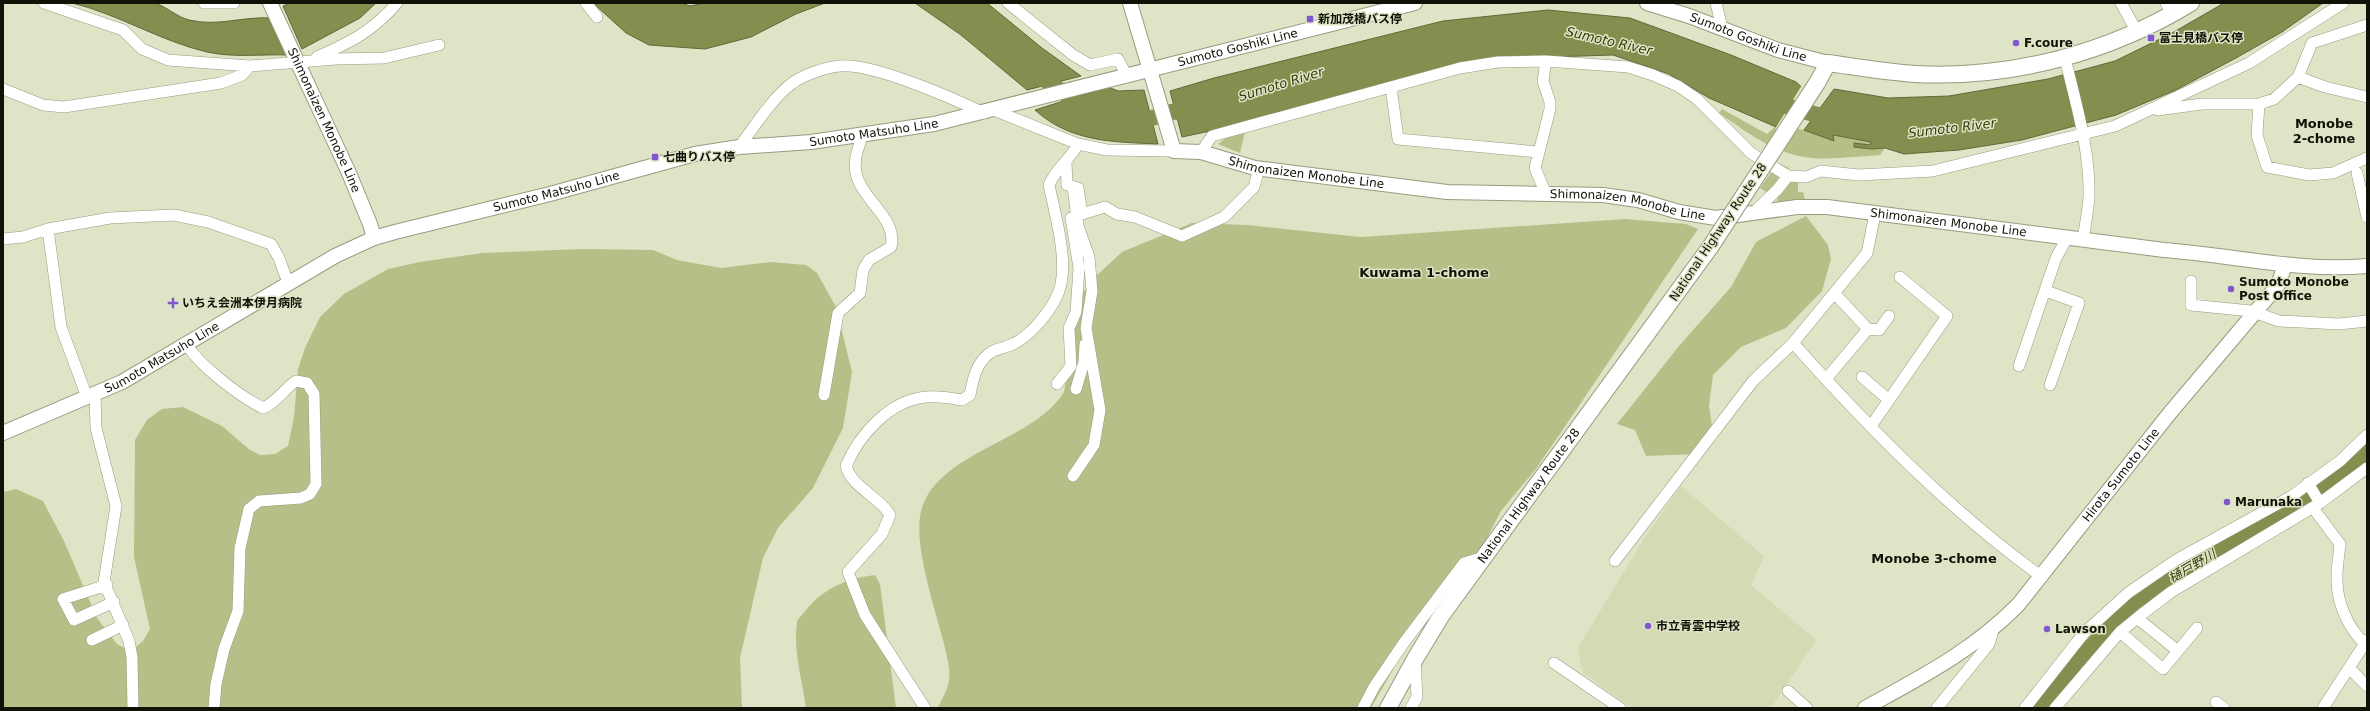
<svg xmlns="http://www.w3.org/2000/svg" width="2370" height="711" font-family="'DejaVu Sans','Noto Sans JP',sans-serif">
  <style>
    .built { fill: #d3dab4 }
    .green { fill: #b6bf87 }
    .water { fill: #848e4e; stroke: #616839 }
    .pier { fill: #dee4c5 }
    .lines { fill: none; stroke-linecap: round; stroke-linejoin: round }
    .river { stroke: #848e4e; stroke-width: 16 }
    .minor-casing { stroke: #979c7f; stroke-width: 12 }
    .major-casing { stroke: #979c7f; stroke-width: 16 }
    .highway-casing { stroke: #979c7f; stroke-width: 18 }
    .minor { stroke: #fff; stroke-width: 11 }
    .major { stroke: #fff; stroke-width: 14 }
    .highway { stroke: #fff; stroke-width: 16 }
    .highway-bridge-casing { stroke: #979c7f; stroke-width: 18; stroke-linecap: butt }
    .highway-bridge { stroke: #fff; stroke-width: 16 }
    .poi-dot { fill: #8157d1; stroke: #dee4c5; stroke-width: 1.5 }
    .labels { text-anchor: middle; dominant-baseline: central; stroke-width: 3; stroke-linejoin: round; paint-order: stroke }
    .poi-label { font-size: 12px; font-weight: bold; fill: #101107; stroke: #dee4c5; text-anchor: start }
    .street-label { font-size: 12px; fill: #101107; stroke: #dee4c5 }
    .water-label { font-size: 13px; font-style: italic; fill: #363c09; stroke: #dee4c5 }
    .neighbourhood-label { font-size: 13px; font-weight: bold; fill: #101107; stroke: #dee4c5 }
  </style>
  <rect width="100%" height="100%" fill="#dee4c5"/>
  <!-- built -->
  <path class="built" d="M1681 486 1764 556 1751 585 1816 640 1771 708H1632L1583 673 1578 648 1642 542Z"/>
  <!-- green -->
  <path class="green" d="M1722 109 1767 134 1777 125 1871 142 1870 145 1854 143V147L1871 149 1885 148 1880 155C1858 156 1834 160 1812 158 1776 155 1748 133 1719 113Z
    M1245 132 1240 153 1218 144 1226 138Z
    M1778 163 1789 168 1771 195 1760 188Z
    M1789 178 1798 183V192H1803L1806 204 1777 203 1778 195Z
    M1806 216 1828 245 1831 259 1822 291 1786 328 1741 347 1713 375 1709 406 1713 433 1694 454 1646 456 1635 430 1617 424 1679 346 1731 287 1756 242Z
    M1625 219 1686 224 1698 229 1564 428 1535 470 1501 511 1489 534 1484 552 1466 578 1406 647 1371 708H938C942 699 948 689 949 680 951 669 946 654 944 644 936 611 911 540 922 508 940 451 1033 442 1064 392L1079 298 1094 278 1122 252 1192 223 1247 225 1361 237Z
    M582 249 653 250 677 260 721 268 771 262 806 265 817 273 836 307 852 372 843 428 813 488 778 528 763 558 740 658 742 708H3V492L16 489 43 501 64 541 97 618 117 644 131 651 143 641 150 629 134 557 135 440 147 420 162 409 183 407 222 426 250 450 260 455 275 454 288 446 294 417 298 369 305 348 320 317 344 294 388 269 420 262 482 253Z
    M875 575 880 584 896 708H806C802 680 793 650 797 622 798 618 803 614 806 610 824 588 848 578 875 575Z"/>
  <!-- water -->
  <path class="water" d="M72 3H155C167 7 177 17 189 20 218 27 243 16 272 18L290 55C262 54 234 58 207 52 160 41 118 14 72 3Z
    M290 3H376L360 18 302 49 283 6Z
    M593 3H681L690 6 704 3H825L796 14 751 37 705 49 649 45 626 33Z
    M915 3H987L1042 48 1081 76 1027 90 961 35Z
    M2224 3H2323L2282 32 2236 58 2176 90 2116 115 2022 140 1959 150 1904 154 1885 148 1871 149 1854 147V143L1870 145 1871 142 1833 135 1834 141 1804 130 1834 89 1888 98 1949 96 2048 79 2115 61 2172 33Z
    M1548 10 1630 18 1731 55 1796 82 1807 92 1783 130 1709 98 1669 74 1613 55 1489 59 1285 115 1182 137 1170 91 1214 78 1443 21Z
    M1108 87 1118 91 1144 90 1158 144C1113 142 1070 142 1035 110Z"/>
  <!-- pier -->
  <path class="pier" d="M1802 85 1809 91 1782 132 1775 129Z"/>
  <g class="lines">
    <!-- river -->
    <path class="river" d="M1032 71 1089 110
      M1786 106 1835 120
      M1130 121 1146 120 1171 112 1197 110
      M2040 708C2077 657 2121 612 2173 576 2204 554 2246 536 2279 517 2312 499 2339 476 2367 452"/>
    <!-- minor casing -->
    <g class="minor-casing">
      <path id="minor" d="M44 3 123 30 142 49 168 60 250 66
        M204 3H234
        M586 3 597 17
        M1008 3 1073 55 1090 65 1118 59 1127 76
        M1716 3 1722 28
        M2121 3 2137 32
        M2166 3 2172 14
        M317 57C351 42 373 31 397 3
        M2065 58C2076 104 2090 149 2089 197 2088 211 2085 226 2083 240
        M2298 77 2325 87 2367 97
        M1391 87 1398 139 1538 152
        M3 89 43 105 64 107 221 83 242 75 250 66 336 59 384 58 439 45
        M2259 104 2257 135 2267 167 2309 175 2333 173 2367 158
        M2157 110 2202 104H2259L2274 99 2298 77 2312 43 2367 25
        M996 111 1078 144 1107 150 1174 151
        M739 147C755 126 770 101 791 84 803 75 826 67 840 66 873 63 952 98 984 113
        M1201 152 1212 136 1460 68 1498 62 1546 61 1628 67 1653 75 1678 86 1697 99 1751 153 1788 176 1806 177 1821 171 1859 175 1933 171 2115 126 2249 63 2343 3
        M1066 162 1067 185 1078 188 1082 214 1105 207 1117 214 1135 217 1182 236 1224 217 1254 187 1259 168
        M2357 173 2367 217
        M1546 194 1535 168 1550 109V102L1543 81 1546 61
        M1753 213 1777 190 1788 176
        M48 229 61 327 87 397
        M3 239 23 237 48 229 110 218 174 215 208 222 271 244 279 258 288 283
        M2191 281V305L2251 311 2279 321 2339 324 2367 321
        M2046 291 2079 303 2050 385
        M1835 294 1868 329
        M1793 343C1870 429 1948 509 2042 577
        M186 344C201 367 238 395 263 408 276 403 284 389 296 381L307 383 314 394 316 484 310 494 301 498 259 501 249 509 240 548 238 611 224 649 216 684 214 708
        M2019 366 2056 258 2067 238
        M1862 377 1889 400
        M1826 379 1868 329 1879 330 1889 316
        M1057 384 1071 366 1069 328 1076 312 1079 268 1071 218
        M1076 389 1084 362 1085 344
        M95 394 96 428 116 506 104 582 129 641 132 657 133 708
        M824 395 838 313 860 293 863 270 869 260 891 247C898 218 862 201 856 173 853 160 859 146 863 134
        M1871 426 1947 316 1900 277
        M1073 476 1094 445 1100 410 1086 328 1092 291 1089 257 1078 226 1073 187
        M2308 483 2320 503
        M2313 508 2340 544C2339 555 2337 566 2337 576 2336 602 2348 629 2367 646
        M1615 561 1753 381 1793 343 1867 253 1875 214
        M107 585 63 599 74 620 114 602
        M2137 618 2178 651
        M2120 632 2163 669 2197 628
        M92 640 123 625
        M1554 663 1620 708
        M2350 669 2367 686
        M1788 691 1807 708
        M2216 702 2224 708
        M925 708 865 615 848 572 882 534 890 515C879 496 852 488 846 466 859 435 890 400 926 397 937 396 951 398 962 400L970 395C973 378 977 360 993 351 1000 348 1007 347 1013 344 1032 335 1057 305 1061 284 1067 255 1055 214 1049 185 1055 169 1071 159 1078 144
        M1363 708 1374 687 1403 644 1464 563 1484 557
        M1411 708 1417 697 1415 660
        M1937 708 1989 644 1993 630
        M2025 708 2084 633 2128 593 2176 560 2292 496 2340 461 2367 435
        M2055 708 2120 632 2142 614 2171 592 2320 503 2367 468
        M2323 708 2367 640"/>
    </g>
    <!-- major casing -->
    <g class="major-casing">
      <g id="major">
        <path id="s1" d="M270 3 349 173 370 224 374 238"/>
        <path id="s2" d="M1130 3 1174 151 1201 152 1255 168 1447 192 1603 195 1638 200 1679 212 1716 218 1797 207H1827L2164 250C2232 255 2299 272 2367 266"/>
        <path id="s3" d="M1647 3 1689 16 1778 50 1828 63"/>
        <path id="s4" d="M3 433 122 382 335 256 374 238 395 232 550 194 695 154 739 147 811 142 934 124 1415 3"/>
        <path id="s5" d="M1865 708C1923 676 1971 652 2018 605L2169 414 2278 285 2285 265"/>
      </g>
    </g>
    <!-- highway casing -->
    <g class="highway-casing">
      <g id="highway">
        <path d="M1817 83 1828 63C1857 67 1886 72 1915 74 2011 79 2109 53 2191 3"/>
        <path id="s6" d="M1388 708 1415 659 1441 616 1711 246"/>
      </g>
    </g>
    <!-- minor -->
    <use href="#minor" class="minor"/>
    <!-- major -->
    <use href="#major" class="major"/>
    <!-- highway -->
    <use href="#highway" class="highway"/>
    <!-- highway-bridge casing -->
    <g class="highway-bridge-casing">
      <path id="highway-bridge" d="M1711 246 1817 83"/>
    </g>
    <!-- highway-bridge -->
    <use href="#highway-bridge" class="highway-bridge"/>
  </g>
  <!-- markers -->
  <g class="poi-dot">
    <rect x="1306" y="15" width="8" height="8" rx="2"/>
    <rect x="2147" y="34" width="8" height="8" rx="2"/>
    <circle cx="2016" cy="43" r="4"/>
    <rect x="651" y="153" width="8" height="8" rx="2"/>
    <circle cx="2231" cy="289" r="4"/>
    <path d="M171 297h4v4h4v4h-4v4h-4v-4h-4v-4h4z"/>
    <circle cx="2227" cy="502" r="4"/>
    <circle cx="1648" cy="626" r="4"/>
    <circle cx="2047" cy="629" r="4"/>
  </g>
  <g class="labels">
    <!-- poi labels -->
    <g class="poi-label">
      <text x="1318" y="19">新加茂橋バス停</text>
      <text x="2159" y="38">富士見橋バス停</text>
      <text x="2024" y="43">F.coure</text>
      <text x="663" y="157">七曲りバス停</text>
      <text x="2239" y="282">Sumoto Monobe<tspan x="2239" dy="14">Post Office</tspan></text>
      <text x="182" y="303">いちえ会洲本伊月病院</text>
      <text x="2235" y="502">Marunaka</text>
      <text x="1656" y="626">市立青雲中学校</text>
      <text x="2055" y="629">Lawson</text>
    </g>
    <!-- street labels -->
    <g class="street-label">
      <text stroke="none"><textPath href="#s3" startOffset="107">Sumoto Goshiki Line</textPath></text>
      <text stroke="none"><textPath href="#s4" startOffset="1306">Sumoto Goshiki Line</textPath></text>
      <text stroke="none"><textPath href="#s1" startOffset="129">Shimonaizen Monobe Line</textPath></text>
      <text stroke="none"><textPath href="#s4" startOffset="932">Sumoto Matsuho Line</textPath></text>
      <text stroke="none"><textPath href="#s2" startOffset="289">Shimonaizen Monobe Line</textPath></text>
      <text stroke="none"><textPath href="#s4" startOffset="608">Sumoto Matsuho Line</textPath></text>
      <text stroke="none"><textPath href="#s2" startOffset="613">Shimonaizen Monobe Line</textPath></text>
      <text stroke="none"><textPath href="#s2" startOffset="937">Shimonaizen Monobe Line</textPath></text>
      <text transform="translate(1718 232) rotate(-56)">National Highway Route 28</text>
      <text stroke="none"><textPath href="#s4" startOffset="176">Sumoto Matsuho Line</textPath></text>
      <text stroke="none"><textPath href="#s5" startOffset="351">Hirota Sumoto Line</textPath></text>
      <text stroke="none"><textPath href="#s6" startOffset="255">National Highway Route 28</textPath></text>
    </g>
    <!-- water labels -->
    <g class="water-label">
      <text transform="translate(1609 41) rotate(13)">Sumoto River</text>
      <text transform="translate(1281 84) rotate(-17)">Sumoto River</text>
      <text transform="translate(1952 128) rotate(-7)">Sumoto River</text>
      <text transform="translate(2192 566) rotate(-30)">樋戸野川</text>
    </g>
    <!-- neighbourhood labels -->
    <g class="neighbourhood-label">
      <text x="2324" y="123">Monobe<tspan x="2324" dy="15">2-chome</tspan></text>
      <text x="1424" y="272">Kuwama 1-chome</text>
      <text x="1934" y="558">Monobe 3-chome</text>
    </g>
  </g>
  <!-- border -->
  <rect width="2370" height="711" fill="none" stroke="#101107" stroke-width="8"/>
</svg>
